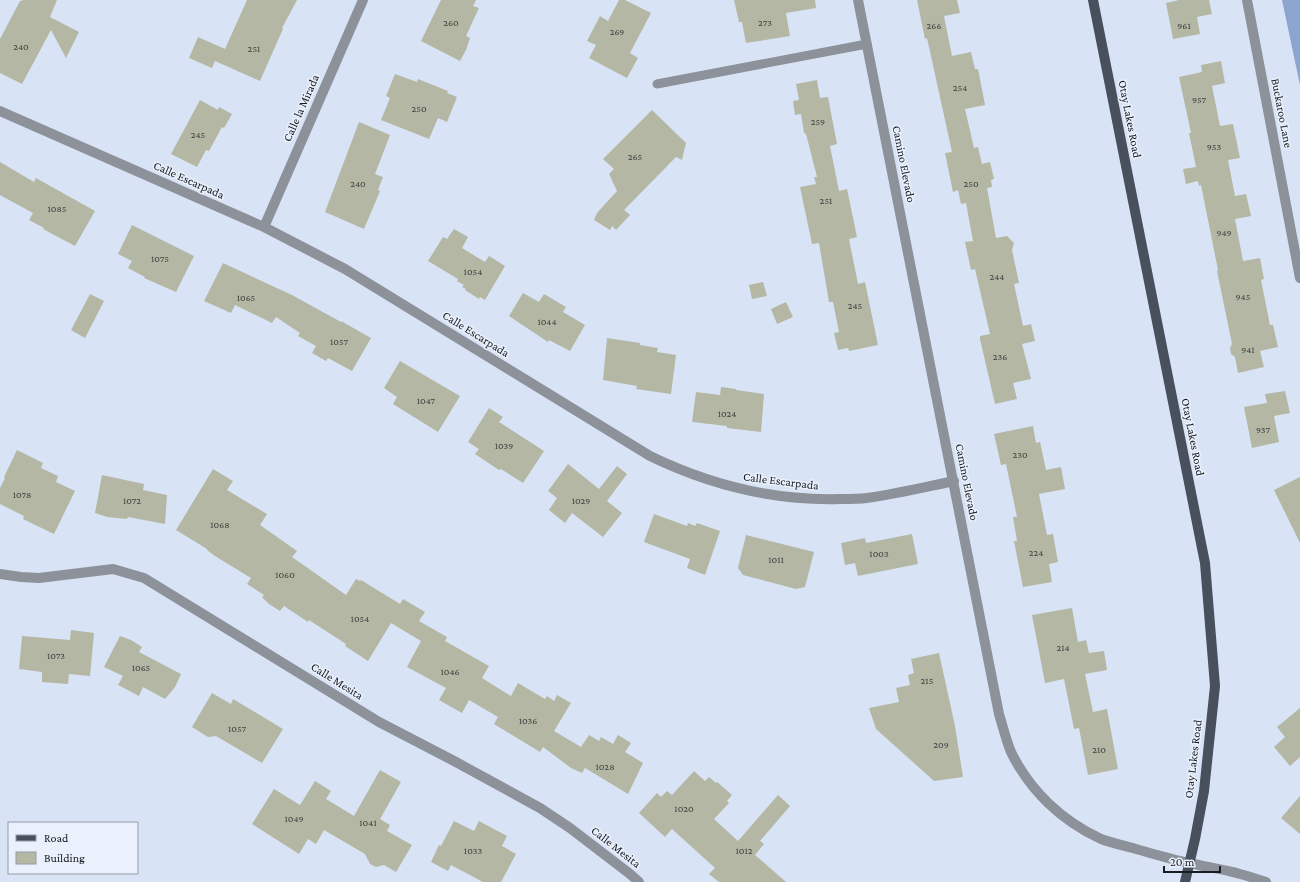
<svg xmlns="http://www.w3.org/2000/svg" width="1300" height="882" font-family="'Crimson Pro',serif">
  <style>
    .forest { fill: #8ca5cf }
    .building { fill: #b4b7a3 }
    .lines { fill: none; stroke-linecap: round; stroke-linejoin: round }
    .lane { stroke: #8d929a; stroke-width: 9 }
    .street { stroke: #8d929a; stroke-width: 10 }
    .primary { stroke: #48505d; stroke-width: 10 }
    .labels { text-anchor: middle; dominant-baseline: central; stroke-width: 3; stroke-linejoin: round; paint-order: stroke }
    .number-label { font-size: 10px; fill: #3f4342 }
    .street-label { font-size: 12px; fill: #181c22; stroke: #eaf1fc }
  </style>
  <rect width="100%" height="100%" fill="#d8e4f6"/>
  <!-- forest -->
  <path class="forest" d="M1282 0H1300V85Z"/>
  <!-- building -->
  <path class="building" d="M24 0H57L50 17 79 32 66 58 51 30 22 84 0 73V39L20 1Z
    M247 0H297L282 28 283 29 260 81 215 61 212 68 189 58 198 37 225 49Z
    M441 0H476L473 6 479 8 466 36 470 38 466 50 460 61 421 41Z
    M619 0H625L651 13 630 53 638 58 627 78 589 58 596 45 587 41 600 16 608 21Z
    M734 0H815L816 8 786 13 790 36 746 43 742 22H739Z
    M917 0H957L960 13 944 16 952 56 971 52 975 69H978L985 105 965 109 974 148 978 147 982 164 990 162 994 179 991 180 992 187 987 188 996 238 1007 236 1014 243 1012 250 1019 283 1014 284 1023 326 1031 324 1035 341 1022 344 1031 379 1013 383 1017 399 995 404 980 339V336L990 334 975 269 971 270 965 242 973 241 966 203 961 204 958 190 953 192 945 153 952 152 927 38 925 39Z
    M1179 0H1209L1212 14 1197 17 1200 34 1173 39 1166 3Z
    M1221 61 1225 83 1212 86 1220 126 1233 124 1240 158 1228 160 1235 196 1246 194 1251 216 1235 219 1243 261 1260 258 1264 279 1261 280 1270 325H1273L1278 347 1260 351 1264 367 1238 373 1235 357 1231 354 1230 348 1232 344 1217 271 1218 270 1201 185 1199 186 1198 181 1186 184 1183 169 1196 167 1189 133H1191L1179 77 1202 72 1201 65Z
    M395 74 417 82 418 79 448 91 447 93 457 97 447 122 438 118 429 139 381 120 390 98 386 96Z
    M817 80 820 98 828 97 837 144 830 146 839 191 847 189 857 237 849 239 858 284 865 282 878 345 849 351 848 348 838 350 834 333 839 332 833 302H829L819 243 812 244 800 187 816 184 814 177H817L806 134 804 133 801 114 795 115 793 101 799 100 796 84Z
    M200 100 218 110 219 107 232 114 224 128 222 127 209 151 206 150 197 167 171 154Z
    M652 110 686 143 682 160 676 157 624 210 630 215 616 230 612 226 610 230 594 220 597 213 617 191 609 174 614 169 603 159Z
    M359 122 390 135 375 174 383 177 378 190 380 191 364 229 325 212Z
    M0 162 34 182 36 178 95 211 75 246 43 229 44 228 29 220 33 213 0 195Z
    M132 225 194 256 176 292 144 278 145 277 128 268 132 261 118 254Z
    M454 229 468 237 462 248 485 262 489 256 505 266 485 300 480 297 479 299 465 290 466 289 462 287 464 285 457 281 458 279 428 261 443 237 447 239Z
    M223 263 292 295 341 322V321L371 338 352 371 328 358 326 361 312 353 316 346 298 336 300 333 276 317 272 323 235 305 231 313 204 301Z
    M763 282 767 296 752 299 749 285Z
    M523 293 539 302 544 294 566 307 563 312 585 325 570 351 549 340 548 342 509 316Z
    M90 294 104 301 85 338 71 330Z
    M786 302 793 317 777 324 771 309Z
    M607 338 640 343V345L658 348 657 352 676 355 671 394 636 389 637 386 603 380Z
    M400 361 460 396 438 432 393 404 397 397 384 388Z
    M721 387 736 389V390L764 394 761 432 727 428V426L692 422 696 392 720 395Z
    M1285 391 1290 413 1274 416 1279 442 1252 448 1244 407 1267 403 1265 394Z
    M489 408 503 417 499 422 544 451 523 483 501 469 499 470 475 454 479 449 468 442Z
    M1033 426 1036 443 1040 442 1046 470 1061 467 1065 489 1039 494 1047 535 1053 534 1058 562 1049 564 1052 582 1023 587 1014 541H1017L1013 517H1017L1006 464 1001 465 994 434Z
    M17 450 43 463 41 468 58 476 56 482 75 491 54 534 23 519 24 516 0 504V488L5 478 4 477Z
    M568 464 599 489 617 466 627 474 607 501 622 513 603 537 572 513 565 523 549 510 557 498 548 491Z
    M213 469 233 481 227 490 267 514 260 525 297 551 292 557 346 595 356 579 360 581 361 580 400 604 403 599 425 612 419 621 447 637 445 641 489 666 482 678 511 696 518 683 545 699 547 696 554 701 557 695 571 703 554 731 581 747 589 735 599 741 601 737 613 744 618 735 631 743 625 752 643 763 628 794 585 768 582 773 571 768 543 747 540 752 494 724 498 717 469 700 462 713 439 700 446 688 407 667 421 641 391 623 368 661 345 646 346 644 309 620 308 622 284 606 280 611 269 604 262 597 264 595 247 584 251 578 215 556 207 550V549L176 530Z
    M102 475 144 484 143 490 167 495 165 524 128 517 127 519 107 517 95 513Z
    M1300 477V543L1274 490Z
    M654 514 687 526 688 523 695 526 697 523 720 531 705 575 687 568 690 559 644 542Z
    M912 534 918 564 858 576 855 563 845 565 841 543 865 538 866 543Z
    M746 535 814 552 805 587 796 589 743 575 738 568Z
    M1072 608 1078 642 1086 640 1089 653 1104 651 1107 670 1085 674 1093 712 1107 709 1118 769 1088 775 1079 728 1074 729 1064 679 1045 683 1032 615Z
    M71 630 94 633 90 676 69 674 68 684 42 682V672L19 669 22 636 70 640Z
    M120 636 131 640 142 647 139 652 181 674 175 687 165 699 143 687 139 696 118 685 123 676 104 667Z
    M939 653 955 726 963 777 934 781 876 729 869 708 899 702 896 688 910 685 908 675 914 673 911 659Z
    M212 693 231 704 233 699 283 729 262 763 216 736 208 737 192 727Z
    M1300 708V757L1290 766 1274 747 1285 737 1277 727Z
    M380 770 401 782 380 819 390 825 387 831 412 845 396 872 384 865 376 867 370 864 365 854 324 830 316 844 308 839 299 854 252 824 274 789 300 805 315 781 331 791 326 799 354 816Z
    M694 771 705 781 709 777 716 783 717 782 732 795 727 801 729 803 714 819 738 841 778 795 790 806 760 841 764 844 755 855 786 882H719L709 874 715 868 672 829 665 837 639 813 657 793 661 797 667 791 672 795Z
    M1300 796V834L1281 818Z
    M454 821 474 831 479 821 507 836 502 846 516 854 501 882H483L451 865 448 871 431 862 439 845 441 846Z"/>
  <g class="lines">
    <!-- lane -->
    <path class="lane" d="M657 84 867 44"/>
    <!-- street -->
    <path class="street" d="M858 0 999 714C1003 727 1006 740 1011 752 1030 791 1062 821 1101 839 1112 843 1125 846 1136 849 1154 854 1171 859 1189 863 1206 867 1223 869 1240 874 1248 876 1257 879 1266 882
      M1247 0 1300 278
      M0 111 264 227 345 269 650 456C710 485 773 501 840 499 849 499 859 499 867 498 896 494 925 487 954 481
      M264 227 363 0
      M0 574 21 577 39 578 113 569 144 578 379 722 456 762 540 808 570 828 630 874 639 882"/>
    <!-- primary -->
    <path class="primary" d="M1093 0 1205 563 1215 686 1204 791 1195 839 1185 882"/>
  </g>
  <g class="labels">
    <!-- number labels -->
    <g class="number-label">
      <text x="451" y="22">260</text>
      <text x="765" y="22">273</text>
      <text x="934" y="25">266</text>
      <text x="1184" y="25">961</text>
      <text x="617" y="31">269</text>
      <text x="21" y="46">240</text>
      <text x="254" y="48">251</text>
      <text x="960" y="87">254</text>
      <text x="1199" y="99">957</text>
      <text x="419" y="108">250</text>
      <text x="818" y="121">259</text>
      <text x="198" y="134">245</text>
      <text x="1214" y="146">953</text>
      <text x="635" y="156">265</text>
      <text x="358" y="183">240</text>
      <text x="971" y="183">250</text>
      <text x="826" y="200">251</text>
      <text x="57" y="208">1085</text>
      <text x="1224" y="232">949</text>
      <text x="160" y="258">1075</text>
      <text x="473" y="271">1054</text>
      <text x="997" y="276">244</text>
      <text x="1243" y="296">945</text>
      <text x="246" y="297">1065</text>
      <text x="855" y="305">245</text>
      <text x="547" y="321">1044</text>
      <text x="339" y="341">1057</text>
      <text x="1248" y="349">941</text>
      <text x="1000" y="356">236</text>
      <text x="426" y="400">1047</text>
      <text x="727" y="413">1024</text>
      <text x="1263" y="429">937</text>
      <text x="504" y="445">1039</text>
      <text x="1020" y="454">230</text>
      <text x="22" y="494">1078</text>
      <text x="132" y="500">1072</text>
      <text x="581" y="500">1029</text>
      <text x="220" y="524">1068</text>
      <text x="1036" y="552">224</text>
      <text x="879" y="553">1003</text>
      <text x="776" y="559">1011</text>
      <text x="285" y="574">1060</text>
      <text x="360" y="618">1054</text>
      <text x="1063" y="647">214</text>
      <text x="56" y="655">1073</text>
      <text x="141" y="667">1065</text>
      <text x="450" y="671">1046</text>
      <text x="927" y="680">215</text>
      <text x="528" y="720">1036</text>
      <text x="237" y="728">1057</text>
      <text x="941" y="744">209</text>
      <text x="1099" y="749">210</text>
      <text x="605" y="766">1028</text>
      <text x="684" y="808">1020</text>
      <text x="294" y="818">1049</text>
      <text x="368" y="822">1041</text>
      <text x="473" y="850">1033</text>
      <text x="744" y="850">1012</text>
    </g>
    <!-- street labels -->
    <g class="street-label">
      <text transform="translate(301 108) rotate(-66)">Calle la Mirada</text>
      <text transform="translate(1282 113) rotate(79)">Buckaroo Lane</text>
      <text transform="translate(1130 119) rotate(79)">Otay Lakes Road</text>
      <text transform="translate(904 164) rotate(79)">Camino Elevado</text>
      <text transform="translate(189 180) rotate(24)">Calle Escarpada</text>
      <text transform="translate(476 334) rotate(32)">Calle Escarpada</text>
      <text transform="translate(1193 437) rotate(79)">Otay Lakes Road</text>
      <text transform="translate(781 481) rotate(7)">Calle Escarpada</text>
      <text transform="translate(967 482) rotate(79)">Camino Elevado</text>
      <text transform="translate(337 681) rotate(32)">Calle Mesita</text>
      <text transform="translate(1193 759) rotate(-83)">Otay Lakes Road</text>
      <text transform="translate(616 847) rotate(38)">Calle Mesita</text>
    </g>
  </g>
  <!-- legend -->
  <rect x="8" y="822" width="130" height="52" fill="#eaf1fc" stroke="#969ca5"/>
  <rect x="16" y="835" width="20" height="6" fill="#48505d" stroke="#969ca5"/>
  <text x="44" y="842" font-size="12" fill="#181c22">Road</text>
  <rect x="16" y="852" width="20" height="12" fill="#b4b7a3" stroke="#969ca5"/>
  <text x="44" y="862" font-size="12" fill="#181c22">Building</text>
  <!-- scale -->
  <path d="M1164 866v6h56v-6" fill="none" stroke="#181c22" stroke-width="2"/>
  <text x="1170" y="866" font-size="12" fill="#181c22" stroke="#eaf1fc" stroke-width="3" paint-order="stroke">20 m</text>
</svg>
